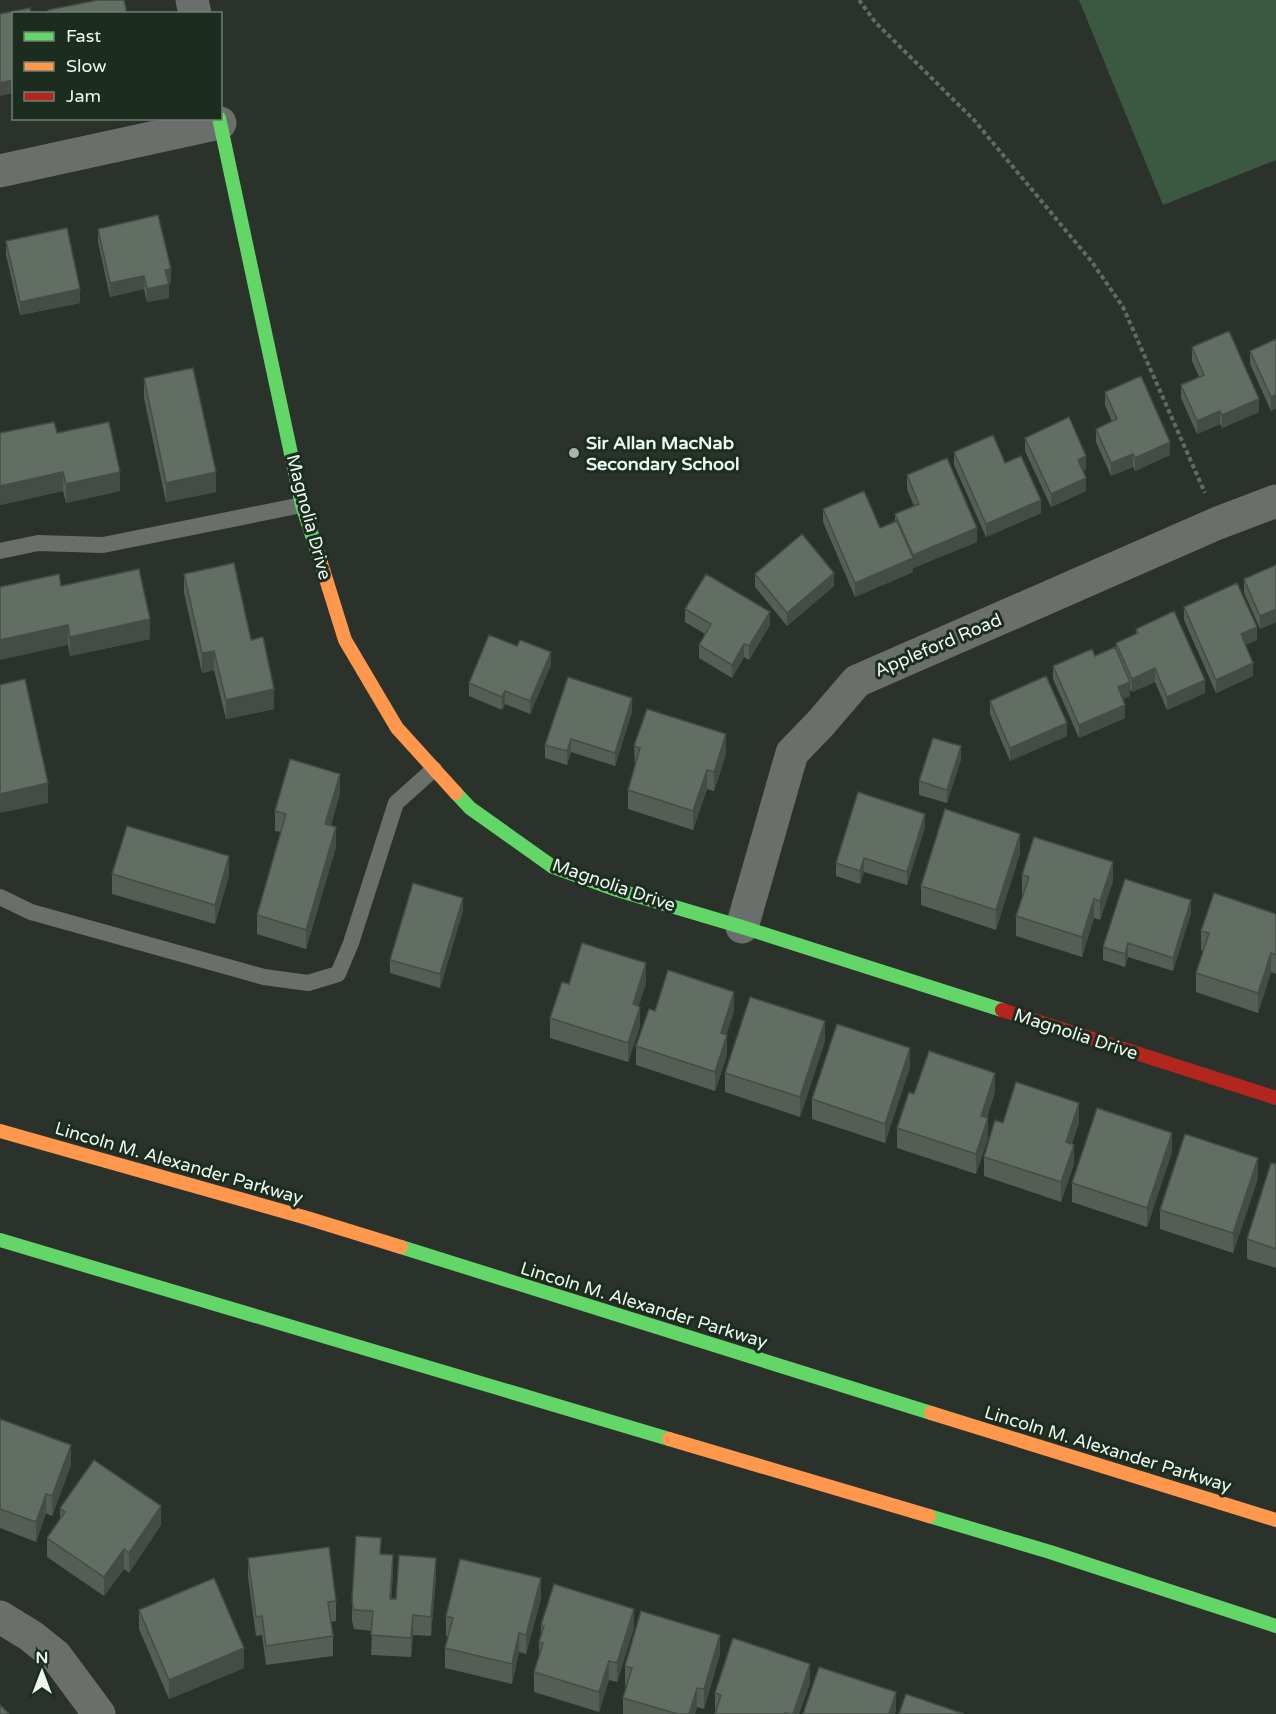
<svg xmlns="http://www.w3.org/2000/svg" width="1276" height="1714" font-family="'Varela Round',sans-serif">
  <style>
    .green { fill: #3b5841 }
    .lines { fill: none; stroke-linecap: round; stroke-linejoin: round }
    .path { stroke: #656965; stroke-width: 4; stroke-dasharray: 4.5 3; stroke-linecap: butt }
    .lane { stroke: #6b6f6c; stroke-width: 16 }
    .street { stroke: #6b6f6c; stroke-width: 33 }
    .fast { stroke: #63d668; stroke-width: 14 }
    .slow { stroke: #ff974d; stroke-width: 14 }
    .jam { stroke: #b3261e; stroke-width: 14 }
    .wall { fill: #545e55 }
    .shaded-wall { fill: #454c45 }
    .building { fill: #626d63; stroke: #454c45; stroke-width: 1.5 }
    .poi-dot { fill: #a9b3aa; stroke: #1c2c1f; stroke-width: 2 }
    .labels { text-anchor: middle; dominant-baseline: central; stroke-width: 6; stroke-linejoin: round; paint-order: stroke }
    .poi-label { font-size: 18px; font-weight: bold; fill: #edf8ef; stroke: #1c2c1f; text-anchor: start }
    .street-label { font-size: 18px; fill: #edf8ef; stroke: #1c2c1f }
  </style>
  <rect width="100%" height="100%" fill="#2a322b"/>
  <!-- green -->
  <path class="green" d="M1079 0H1276V160L1163 205Z"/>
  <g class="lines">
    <!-- path -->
    <path class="path" d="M859 0 876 23 974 120 1092 262 1123 307 1205 493"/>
    <!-- lane -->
    <path class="lane" d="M0 551 38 543 103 545 302 505
      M0 897 31 912 264 977 308 983 338 974 351 943 396 803 434 769"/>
    <!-- street -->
    <path class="street" d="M192 0 195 14
      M0 171 220 123
      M742 927 792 753 820 724 857 681 1218 523 1276 501
      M0 1617 31 1636 56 1656 99 1714"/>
    <!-- fast -->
    <path class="fast" d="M219 118 302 505 321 563
      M456 793 470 808 553 867 614 889 742 927 1002 1010
      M0 1240 669 1439
      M401 1247 931 1413
      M929 1516 1050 1552 1276 1626"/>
    <!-- slow -->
    <path class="slow" d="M321 563 345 640 397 728 456 793
      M0 1131 307 1218 401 1247
      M931 1413 1276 1520
      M669 1439 929 1516"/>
    <!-- jam -->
    <path class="jam" d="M1002 1010 1276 1098"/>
  </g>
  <!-- wall -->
  <path class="wall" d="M98 229 171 282 168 283 169 298 147 302 144 289 110 297 98 242Z
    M6 241 80 303 20 315 6 255Z
    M1276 339V408L1271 411 1250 364V351Z
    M1192 347 1259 412 1222 428 1220 424 1197 434 1181 398V385L1199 377 1192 361Z
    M144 378 216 492 166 502 144 398Z
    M1105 392 1170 455 1135 471 1133 467 1111 476 1096 442V429L1112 422 1105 405Z
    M0 433H57L120 491 66 503 63 491 0 505Z
    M1025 438 1086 469 1083 471 1086 491 1051 507 1025 451Z
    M954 452 1005 463 1041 513 986 537 954 465Z
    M907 475 977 542 913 568V572L855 597 823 522V509L880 528 895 521V514L914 506 907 489Z
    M1276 565V622L1260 629 1244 593V579Z
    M184 574 251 640 274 709 226 719 214 670 202 673 184 593Z
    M755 574 834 586 787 626 755 587Z
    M61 586 150 639 70 656 68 645Z
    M1184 607 1257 640 1245 645 1253 676 1216 693 1184 620Z
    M685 609 770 625 749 660 744 657 732 678 699 658V645L705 634 685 622Z
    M1136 629 1205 693 1167 710 1155 682 1132 692 1130 689V696L1123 699 1125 718 1079 738 1053 679V666L1095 656 1116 649V643L1136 634Z
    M551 665 530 714 505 704 502 710 469 696V683Z
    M990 701 1067 736 1010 761 990 714Z
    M632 712 615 766 571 752 567 765 545 758V745Z
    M634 746 726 754 714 791 707 789 693 830 628 809V790L635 766Z
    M961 759 947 803 919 795V781Z
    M340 793 331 825 336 847 306 949 257 934V915L281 832 275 831V811Z
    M925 827 907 885 864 872 860 884 836 876V863Z
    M1020 853 996 930 921 905V886Z
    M112 874 229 875 215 924 112 894Z
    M1022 875 1113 881 1100 920 1094 918 1082 957 1016 936V916L1023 895 1022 894Z
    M463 911 440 988 390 973V960Z
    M1191 913 1173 971 1128 957 1125 967 1103 960V947Z
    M1276 914V974L1271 972 1258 1013 1196 992V973L1203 951 1201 950V931Z
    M646 983 638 1006 640 1026 628 1062 550 1038V1018L569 984Z
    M655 1011H734L726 1035 727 1055 715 1091 636 1065V1046Z
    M825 1041 800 1117 725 1092V1073Z
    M910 1067 885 1143 812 1119V1099Z
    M995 1092 987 1118 988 1138 976 1174 897 1148V1128L914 1094Z
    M1079 1122 1072 1144 1074 1164 1061 1202 984 1176V1157L1003 1123Z
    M1172 1152 1147 1227 1072 1202V1183Z
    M1276 1164V1268L1247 1259V1239Z
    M1258 1178 1233 1253 1160 1229V1210Z
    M0 1419 71 1465 52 1516 46 1513 36 1542 0 1528Z
    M60 1508 161 1525 129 1573 124 1569 104 1596 47 1557V1538L60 1519Z
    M381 1554 393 1574 391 1599H396L436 1577 431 1636 413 1635 411 1657 371 1655 372 1631 354 1629 352 1621V1601Z
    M248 1558 336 1601V1621L331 1622 333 1636V1656L266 1665 262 1635 256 1636 248 1577Z
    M541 1598 526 1654 519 1652 512 1684 445 1668V1648L448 1636H446V1616Z
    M139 1610 244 1668 169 1699 139 1629Z
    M541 1625 634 1628 617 1682 609 1680 599 1712 534 1692V1672L539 1658V1642L541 1634Z
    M720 1654 704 1709 697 1707 695 1714H623V1698L626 1686H625V1666Z
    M810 1683 799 1714H715V1693Z"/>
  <!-- shaded-wall -->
  <path class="shaded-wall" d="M14 80V93L0 96V83Z
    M171 269V282L165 283V270Z
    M144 276V289L110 297V283Z
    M169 284V298L147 302V289Z
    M80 289V303L20 315V302Z
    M1276 395V408L1271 411V397Z
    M1259 399V412L1222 428V415Z
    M1220 411V424L1197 434V421Z
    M1170 442V455L1135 471V458Z
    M1133 454V467L1111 476V463Z
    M1086 456V469L1078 473V460Z
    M63 472V491L0 505V486Z
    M120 472V491L66 503V484Z
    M216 472V492L166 502V483Z
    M1086 478V491L1051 507V494Z
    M1041 500V513L986 537V524Z
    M977 528V542L913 568V572L855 597V583L913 558V555Z
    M834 573V586L787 626V613Z
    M1276 609V622L1260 629V616Z
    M770 612V625L749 660V646Z
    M150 619V639L70 656V637Z
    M68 625V645L0 660V640Z
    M1257 627V640L1241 647V634Z
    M744 644V657L732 678V665Z
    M214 651V670L202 673V653Z
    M551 652V665L530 714V701Z
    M1253 663V676L1216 693V680Z
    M1155 668V682L1132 692V679Z
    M1205 680V693L1167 710V697Z
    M1130 682V696L1118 701V687Z
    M274 689V709L226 719V700Z
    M505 691V704L502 710V697Z
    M632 698V712L615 766V753Z
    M1125 705V718L1079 738V725Z
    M1067 723V736L1010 761V748Z
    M726 734V754L714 791V772Z
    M571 739V752L567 765V751Z
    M961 746V759L947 803V790Z
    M707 770V789L693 830V811Z
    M340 774V793L325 843V824Z
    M48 783V803L0 813V794Z
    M925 814V827L907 885V872Z
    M336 827V847L306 949V930Z
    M1020 834V853L996 930V910Z
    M229 856V875L215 924V905Z
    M864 858V872L860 884V871Z
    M1113 862V881L1100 920V901Z
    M463 898V911L440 988V974Z
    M1094 899V918L1082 957V937Z
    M1191 900V913L1173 971V958Z
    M1128 943V957L1125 967V954Z
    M1271 953V972L1258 1013V993Z
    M646 963V983L633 1023V1004Z
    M734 992V1011L721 1052V1033Z
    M640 1007V1026L628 1062V1043Z
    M825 1021V1041L800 1117V1097Z
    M727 1035V1055L715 1091V1072Z
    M910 1048V1067L885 1143V1124Z
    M995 1073V1092L981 1135V1116Z
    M1079 1103V1122L1066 1161V1142Z
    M988 1118V1138L976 1174V1154Z
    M1172 1133V1152L1147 1227V1208Z
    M1074 1145V1164L1061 1202V1182Z
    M1258 1158V1178L1233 1253V1233Z
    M71 1445V1465L52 1516V1496Z
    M46 1494V1513L36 1542V1522Z
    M161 1506V1525L129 1573V1553Z
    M124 1549V1569L104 1596V1577Z
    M393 1555V1574L390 1618V1599Z
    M436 1558V1577L431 1636V1617Z
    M541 1578V1598L526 1654V1635Z
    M634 1609V1628L617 1682V1663Z
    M413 1615V1635L411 1657V1638Z
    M519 1633V1652L512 1684V1664Z
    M720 1635V1654L704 1709V1689Z
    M244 1648V1668L169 1699V1680Z
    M609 1661V1680L599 1712V1692Z
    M810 1664V1683L799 1714H793Z
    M697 1688V1707L695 1714H689Z
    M896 1692V1711L895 1714H889Z"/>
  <!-- building -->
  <path class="building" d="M98 0H124L127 14H49L48 10Z
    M30 8 31 14H14V80L0 83V14Z
    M158 215 171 269 165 270 169 284 147 289 144 276 110 283 98 229Z
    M67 228 80 289 20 302 6 241Z
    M1229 331 1259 399 1222 415 1220 411 1197 421 1181 385 1204 375 1192 347Z
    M1276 339V395L1271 397 1250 351Z
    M193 368 216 472 166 483 144 378Z
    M1141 376 1170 442 1135 458 1133 454 1111 463 1096 429 1117 419 1105 392Z
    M1069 417 1086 456 1078 460 1086 478 1051 494 1025 438Z
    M54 422 57 433 109 422 120 472 66 484 63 472 0 486V433Z
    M993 435 1005 463 1021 456 1041 500 986 524 954 452Z
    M947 458 977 528 913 555 895 514 919 504 907 475Z
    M864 491 880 528 897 521 913 558 855 583 823 509Z
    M802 534 834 573 787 613 755 574Z
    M234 563 251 640 263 637 274 689 226 700 214 651 202 653 184 574Z
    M1276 565V609L1260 616 1244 579Z
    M139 569 150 619 70 637 68 625 0 640V587L59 574 61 586Z
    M706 574 770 612 749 646 744 644 732 665 699 645 711 624 685 609Z
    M1237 583 1257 627 1241 634 1253 663 1216 680 1184 607Z
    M1174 611 1205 680 1167 697 1155 668 1132 679 1116 643 1138 633 1136 629Z
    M489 635 517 646 520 640 551 652 530 701 505 691 502 697 469 683Z
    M1115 647 1130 682 1118 687 1125 705 1079 725 1053 666 1092 649 1095 656Z
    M1046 676 1067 723 1010 748 990 701Z
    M568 677 632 698 615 753 571 739 567 751 545 745Z
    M25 679 48 783 0 794V685Z
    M647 709 726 734 714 772 707 770 693 811 628 790 640 748 634 746Z
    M933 738 961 746 947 790 919 781Z
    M290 759 340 774 325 824 336 827 306 930 257 915 286 814 275 811Z
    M858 792 925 814 907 872 864 858 860 871 836 863Z
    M945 809 1020 834 996 910 921 886Z
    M127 826 229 856 215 905 112 874Z
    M1034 837 1113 862 1100 901 1094 899 1082 937 1016 916 1029 877 1022 875Z
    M1125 879 1191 900 1173 958 1128 943 1125 954 1103 947Z
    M413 883 463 898 440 974 390 960Z
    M1214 893 1276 914V955L1271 953 1258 993 1196 973 1209 933 1201 931Z
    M582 943 646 963 633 1004 640 1007 628 1043 550 1018 562 982 569 984Z
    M668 970 734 992 721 1033 727 1035 715 1072 636 1046 649 1009 655 1011Z
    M750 997 825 1021 800 1097 725 1073Z
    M837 1024 910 1048 885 1124 812 1099Z
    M929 1051 995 1073 981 1116 988 1118 976 1154 897 1128 909 1092 914 1094Z
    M1016 1082 1079 1103 1066 1142 1074 1145 1061 1182 984 1157 995 1120 1003 1123Z
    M1097 1108 1172 1133 1147 1208 1072 1183Z
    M1185 1134 1258 1158 1233 1233 1160 1210Z
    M1271 1163 1276 1164V1249L1247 1239Z
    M0 1419 71 1445 52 1496 46 1494 36 1522 0 1509Z
    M94 1460 161 1506 129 1553 124 1549 104 1577 47 1538 65 1512 60 1508Z
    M356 1536 381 1538 380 1554 393 1555 390 1599H396L399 1555 436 1558 431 1617 413 1615 411 1638 371 1635 373 1611 354 1610 352 1601Z
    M329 1547 336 1601 328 1602 333 1636 266 1646 262 1616 256 1617 248 1558Z
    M460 1559 541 1578 526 1635 519 1633 512 1664 445 1648 453 1618 446 1616Z
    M214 1578 244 1648 169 1680 139 1610Z
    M554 1584 634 1609 617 1663 609 1661 599 1692 534 1672 543 1643 539 1642 544 1626 541 1625Z
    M641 1611 720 1635 704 1689 697 1688 689 1714H678L623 1698 632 1668 625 1666Z
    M733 1638 810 1664 793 1714 785 1713 784 1714H715L721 1695 715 1693Z
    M819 1667 896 1692 889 1714H803Z
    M906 1694 964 1714H899Z
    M0 1705 9 1714H0Z"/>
  <!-- markers -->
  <circle class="poi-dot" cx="574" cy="453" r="6"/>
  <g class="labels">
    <!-- poi labels -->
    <g class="poi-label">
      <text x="586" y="443">Sir Allan MacNab<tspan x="586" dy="21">Secondary School</tspan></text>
    </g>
    <!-- street labels -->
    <g class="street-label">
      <text transform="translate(309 517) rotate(75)">Magnolia Drive</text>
      <text transform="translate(938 645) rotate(-23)">Appleford Road</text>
      <text transform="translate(614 885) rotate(19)">Magnolia Drive</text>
      <text transform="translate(1076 1034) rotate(18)">Magnolia Drive</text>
      <text transform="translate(179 1163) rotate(16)">Lincoln M. Alexander Parkway</text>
      <text transform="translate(644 1305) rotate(17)">Lincoln M. Alexander Parkway</text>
      <text transform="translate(1108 1449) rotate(17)">Lincoln M. Alexander Parkway</text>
    </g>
  </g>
  <!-- legend -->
  <rect x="12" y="12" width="210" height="108" fill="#1c2c1f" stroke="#707e72" stroke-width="1.5"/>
  <rect x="24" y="32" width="30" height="9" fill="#63d668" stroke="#707e72" stroke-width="1.5"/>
  <text x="66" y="42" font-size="18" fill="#edf8ef">Fast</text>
  <rect x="24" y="62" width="30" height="9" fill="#ff974d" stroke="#707e72" stroke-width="1.5"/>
  <text x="66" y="72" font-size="18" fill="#edf8ef">Slow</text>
  <rect x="24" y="92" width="30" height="9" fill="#b3261e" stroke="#707e72" stroke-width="1.5"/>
  <text x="66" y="102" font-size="18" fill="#edf8ef">Jam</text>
  <!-- north arrow -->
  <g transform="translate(42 1672)" stroke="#1c2c1f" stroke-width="4.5" paint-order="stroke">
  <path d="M0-4.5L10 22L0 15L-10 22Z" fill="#edf8ef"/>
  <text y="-9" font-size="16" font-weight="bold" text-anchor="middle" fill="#edf8ef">N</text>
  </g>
</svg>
